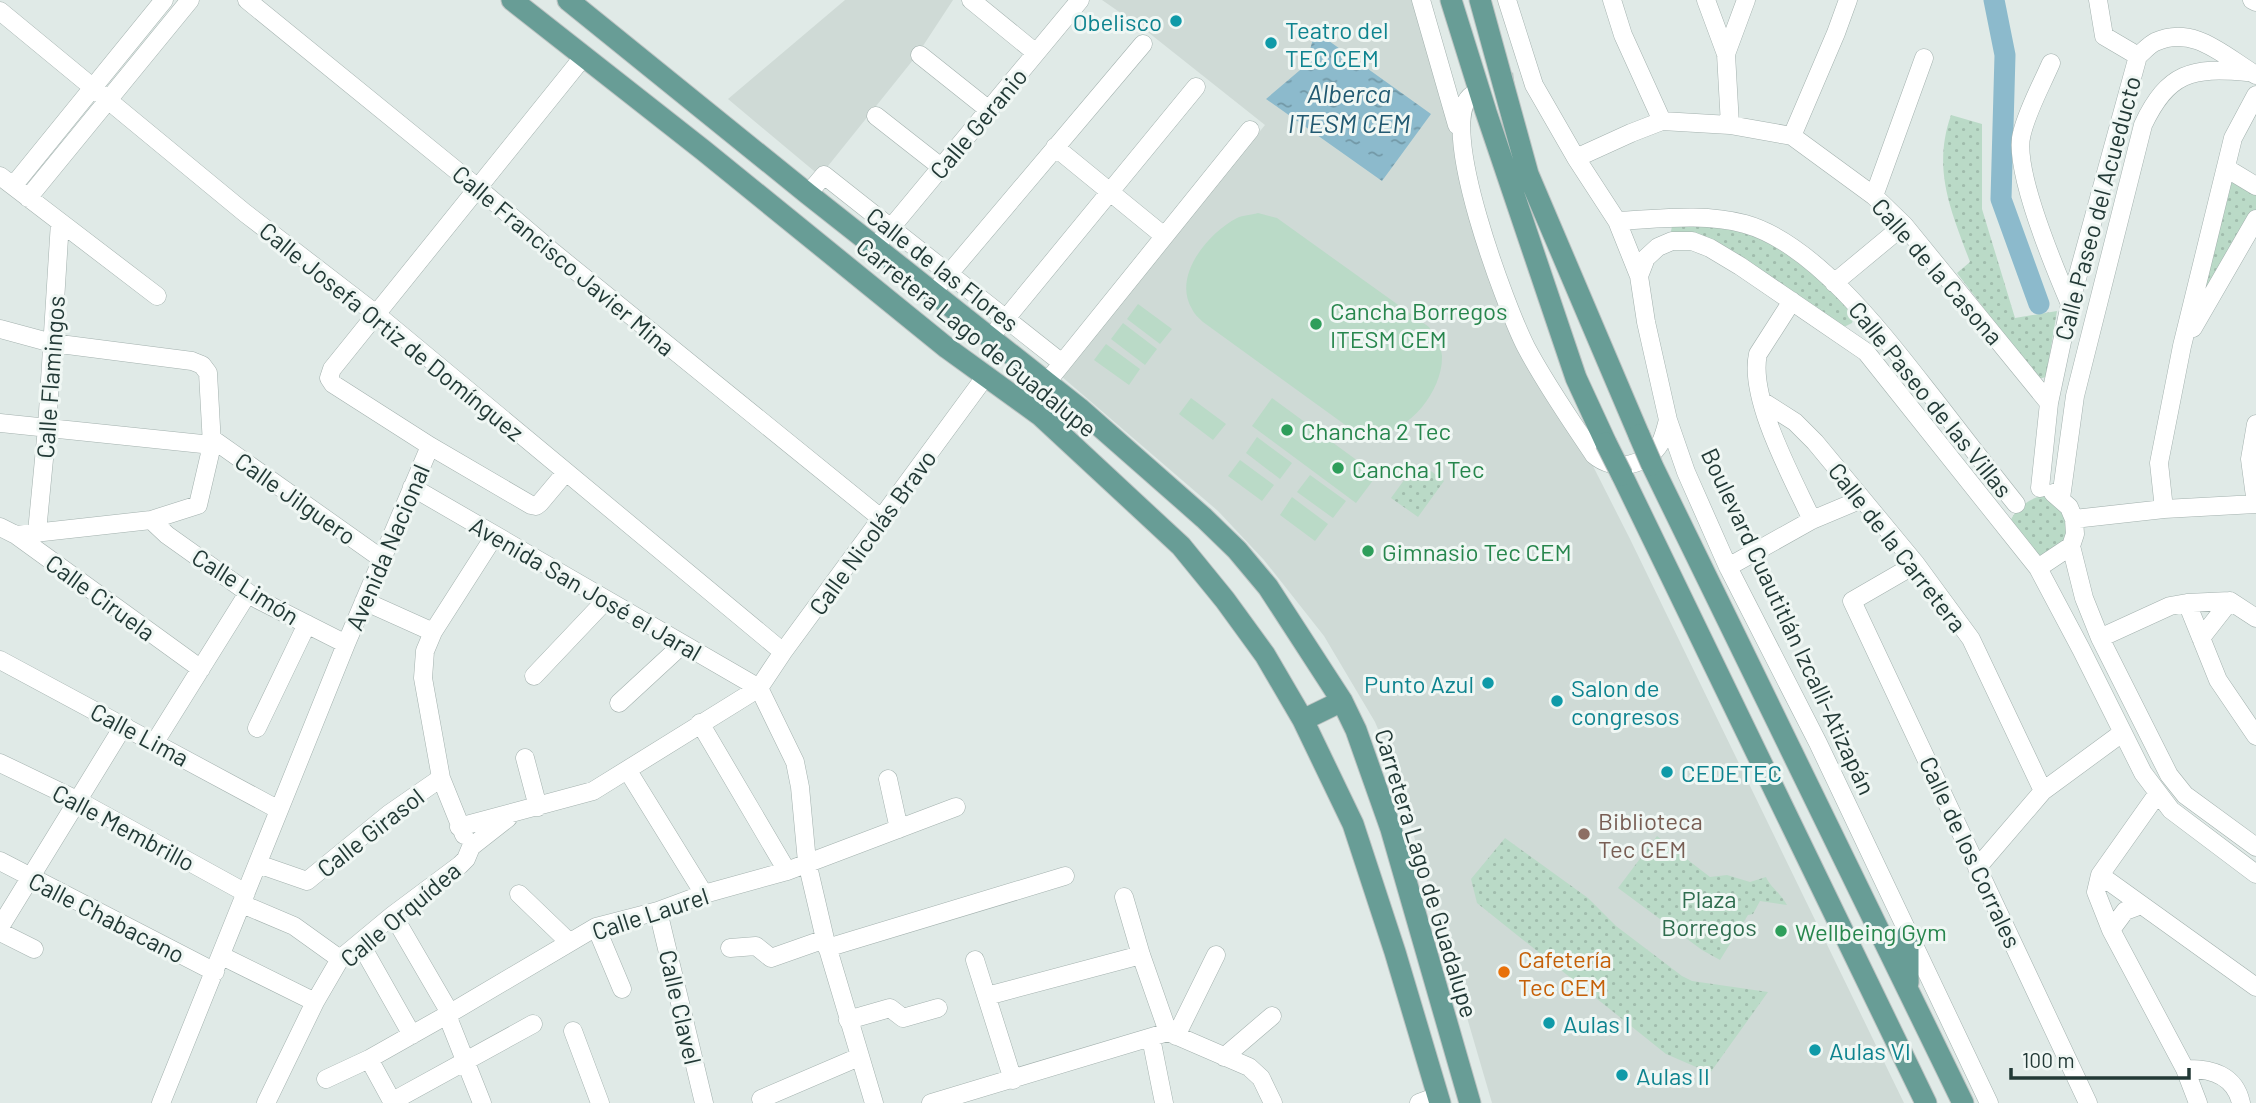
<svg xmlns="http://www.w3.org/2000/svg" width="2256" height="1103" font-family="Barlow,sans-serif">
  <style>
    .built { fill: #cfdad6 }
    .park { fill: url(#park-dots) }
    .pitch { fill: #badac7 }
    .water { fill: url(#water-ripples) }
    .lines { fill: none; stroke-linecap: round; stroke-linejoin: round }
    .river { stroke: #8cbacc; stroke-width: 21 }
    .minor-tunnel { stroke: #bac7c4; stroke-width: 18; stroke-dasharray: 18 9; stroke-linecap: butt }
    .minor-casing { stroke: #a3b1ae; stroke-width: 19 }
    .major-casing { stroke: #bdc4c3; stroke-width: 23 }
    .minor { stroke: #fff; stroke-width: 18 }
    .major { stroke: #689d96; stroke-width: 21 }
    .major-bridge-casing { stroke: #bdc4c3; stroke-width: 23; stroke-linecap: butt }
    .major-bridge { stroke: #689d96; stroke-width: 21 }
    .culture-dot { fill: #0f9aa8; stroke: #f0f7f4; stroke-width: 2.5 }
    .leisure-dot { fill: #2e9e5b; stroke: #f0f7f4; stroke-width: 2.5 }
    .education-dot { fill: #8d6e63; stroke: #f0f7f4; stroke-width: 2.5 }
    .food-dot { fill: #e8710a; stroke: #f0f7f4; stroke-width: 2.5 }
    .labels { text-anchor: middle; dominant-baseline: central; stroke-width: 6; stroke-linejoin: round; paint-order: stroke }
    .culture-label { font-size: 24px; fill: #0d838f; stroke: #f0f7f4; text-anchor: start }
    .street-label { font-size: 24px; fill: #223936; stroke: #f0f7f4 }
    .leisure-label { font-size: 24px; fill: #27864d; stroke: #f0f7f4; text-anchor: start }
    .education-label { font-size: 24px; fill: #785e54; stroke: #f0f7f4; text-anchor: start }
    .park-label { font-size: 24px; fill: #2f6d4f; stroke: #f0f7f4 }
    .food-label { font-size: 24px; fill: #c56008; stroke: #f0f7f4; text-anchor: start }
    .water-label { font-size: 26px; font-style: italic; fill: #215971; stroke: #f0f7f4 }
  </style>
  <defs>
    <pattern id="park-dots" width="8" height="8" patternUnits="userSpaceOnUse" patternTransform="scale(1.75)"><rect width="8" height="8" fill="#badac7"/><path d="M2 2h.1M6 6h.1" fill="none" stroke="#a0bcac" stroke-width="1.8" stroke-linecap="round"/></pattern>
    <pattern id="water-ripples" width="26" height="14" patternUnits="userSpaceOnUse" patternTransform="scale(1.75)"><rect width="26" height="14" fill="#8cbacc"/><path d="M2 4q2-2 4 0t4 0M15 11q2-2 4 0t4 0" fill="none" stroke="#7298a6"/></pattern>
  </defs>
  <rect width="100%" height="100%" fill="#e0eae7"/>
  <!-- built -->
  <path class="built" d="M845 0H953L917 55 820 176 728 99Z
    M1102 0H1412L1453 130 1489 261 1630 539 1904 1103H1492L1411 826 1383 741 1375 722 1324 636 1264 560 1218 511 1061 376 1265 125 1144 29Z"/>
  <!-- park -->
  <path class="park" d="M1951 115 1982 124V209L2015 318 2057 311 2046 377 2038 379 1957 273 1970 262C1951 210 1932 170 1951 115Z
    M2228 173 2256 189V215L2189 330Z
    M1673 222 1746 228 1795 254 1855 313 1852 323 1844 327 1674 238 1671 231Z
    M1427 468 1444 481 1418 517 1391 498 1407 476Z
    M2043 495 2066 515 2068 541 2034 561 2007 528C2013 511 2026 500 2043 495Z
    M1657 836 1710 877 1727 875 1750 882 1766 877C1770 887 1780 892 1787 905L1760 901 1753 914 1748 915 1720 960 1702 950 1618 888Z
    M1505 838 1588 898 1616 926 1682 976 1692 981 1768 992 1710 1073 1666 1054 1477 903 1471 879Z"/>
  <!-- pitch -->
  <path class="pitch" d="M1258 213 1277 218 1429 327C1435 336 1441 345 1442 356 1443 390 1410 431 1377 435 1370 436 1362 433 1355 432L1203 322C1199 318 1194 314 1192 309 1172 276 1208 233 1237 218 1243 215 1251 215 1258 213Z
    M1138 304 1172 329 1160 344 1127 319Z
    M1123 323 1157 349 1145 365 1111 339Z
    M1106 344 1140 369 1129 385 1094 360Z
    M1191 398 1226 424 1213 440 1179 414Z
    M1272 398 1377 475 1356 503 1252 426Z
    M1257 437 1292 463 1280 479 1246 453Z
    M1240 460 1274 485 1262 501 1228 476Z
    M1310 475 1346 501 1333 518 1297 492Z
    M1292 497 1328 524 1315 541 1280 515Z"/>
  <!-- water -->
  <path class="water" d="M1315 31 1431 114 1382 181 1266 99 1306 65Z"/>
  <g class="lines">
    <!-- river -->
    <path class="river" d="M1994 0 2005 55 2001 199 2039 304"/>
    <!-- minor-tunnel -->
    <path class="minor-tunnel" d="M1472 95 1494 84 1518 81"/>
    <!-- minor casing -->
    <g class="minor-casing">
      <path id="minor" d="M247 0 478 188 554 253 882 519
        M971 0 1036 53
        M1421 0 1457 125
        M1507 0 1534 85 1576 158 1617 221 1639 276 1646 322 1668 420 1686 472 1728 567 1818 743 1989 1103
        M1612 0 1623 35 1662 121
        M1706 0 1726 54 1730 125
        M2098 0 2104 36 2138 56
        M2252 0 2256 2
        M0 11 245 213 376 314 783 652
        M1726 54 1746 0
        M920 55 989 110
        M2051 63C2041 86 2028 109 2022 133 2012 167 2055 269 2070 304
        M1472 95C1434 120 1508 312 1526 347 1546 385 1570 419 1594 455 1615 473 1647 466 1661 442 1664 436 1666 427 1668 420
        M876 116 941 167
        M1792 136 1836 33 1848 0
        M1055 147 1164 236
        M1576 158 1631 133 1662 121 1730 125 1792 136 1874 196 1904 225 2049 403
        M2226 168 2256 186
        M0 176 157 296
        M13 186 164 0
        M808 194 824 175 1062 363
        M1874 196 1924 58
        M28 198 190 0
        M1617 221C1660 219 1703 213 1745 224 1817 244 1889 342 1934 399 1961 434 1988 469 2016 504
        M875 247 1080 0
        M1639 276 1646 258 1658 247 1672 241H1692L1710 248 1740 266 1866 352 2038 568 2081 649 2143 773 2171 810 2256 874
        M942 282 1143 44
        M1834 283 1904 225
        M1792 301 1758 354C1748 398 1793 479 1812 520
        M999 327 1196 87
        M2193 328 2256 219
        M0 329 52 343 192 361 202 365 208 373 212 445 198 505 151 520 16 535
        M1047 382 1250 130
        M1762 401 1795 422 1815 442 1916 564 1971 639 2043 791
        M0 423 212 445
        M211 438 382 559
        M566 472 540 503 536 506 531 505 430 446 333 384 329 378 332 369 584 56
        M412 487 759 688
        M2040 488 2049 403 2070 304 2138 56C2143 52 2149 45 2155 42 2194 24 2225 57 2256 75
        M2053 493 2069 507 2074 519 2075 534 2071 546 2084 598 2100 638 2169 775 2185 795 2256 847
        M2061 498 2075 396 2143 125C2168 72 2192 67 2247 72
        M2256 504 2250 459 2256 424
        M2164 509 2159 463 2182 346 2233 138 2256 95
        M2074 519 2164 509 2256 504
        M151 520 167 535 257 599 346 644
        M0 527 16 535 201 669
        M37 532 47 428 60 222
        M1916 564 1852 601 2088 1103
        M1728 567 1812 520 1862 499
        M2038 568 2071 546
        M364 601 433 632
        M2187 603 2218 680 2256 736
        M2100 638 2170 606 2187 603 2230 601 2256 618
        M2201 638 2230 601
        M0 660 279 810
        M534 676 606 600
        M759 688 795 762 800 787 807 862 825 939 874 1103
        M619 703 683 644
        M700 723 787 871
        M257 728 307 624
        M155 742 248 593
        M525 758 538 807
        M0 763 77 800 246 893
        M628 771 704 894
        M888 779 899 829
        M2158 793 2100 875 2096 892 2111 930 2185 1069 2198 1103
        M459 827 593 791 759 688 783 652 985 377
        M464 835 441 778 423 678 425 651 433 632 495 535
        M0 861 215 972
        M258 864 307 881 389 814 441 778
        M1977 868 2043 791 2122 733
        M2100 875 2256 987
        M519 894 569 942
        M1124 897 1141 955 1168 1032 1249 1067 1261 1078 1273 1103
        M242 904 294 926 340 959
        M658 911 704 1103
        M393 915 450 1013
        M0 927 124 725
        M596 927 622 989
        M2111 930 2125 911 2141 905
        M0 932 34 949
        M360 943 412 1035
        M730 948 756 946 771 958 825 939
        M827 948 1065 876
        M222 956 315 1002
        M975 960 1013 1080
        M987 996 1141 955
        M447 1015 482 1103
        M848 1020 890 1008 903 1018 938 1008
        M573 1031 600 1103
        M1176 1036 1216 955
        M1151 1038 1164 1103
        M1224 1057 1272 1016
        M369 1059 393 1103
        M2185 1069C2211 1068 2235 1075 2241 1103
        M326 1079 369 1059 447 1015 596 927 658 911 704 894 787 871 956 807
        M761 1099 859 1057
        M393 1101 533 1024
        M161 1103 346 644 430 446
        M266 1103 315 1002 340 959 393 915 460 865 466 859 471 847 508 818
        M931 1103 1168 1032
        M1419 1103 1438 1096"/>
    </g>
    <!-- major casing -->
    <g class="major-casing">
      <path id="major" d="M512 0 703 150 947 348 1041 416 1181 546 1225 600 1265 655 1303 720 1353 824 1395 952 1440 1103
        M568 0 808 194 1079 408 1204 518 1237 550 1268 587 1342 701 1356 730 1391 829 1470 1103
        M1451 0 1486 112 1576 378 1606 443
        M1480 0 1528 174 1639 435
        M1652 465 1963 1103
        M1622 475 1926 1103
        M1303 720 1342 701
        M1908 983V934"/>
    </g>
    <!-- minor -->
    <use href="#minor" class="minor"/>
    <!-- major -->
    <use href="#major" class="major"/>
    <!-- major-bridge casing -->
    <g class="major-bridge-casing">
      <path id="major-bridge" d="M1639 435 1652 465
        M1606 443 1622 475"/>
    </g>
    <!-- major-bridge -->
    <use href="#major-bridge" class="major-bridge"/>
  </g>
  <!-- markers -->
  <g class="culture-dot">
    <circle cx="1176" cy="21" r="7"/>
    <circle cx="1271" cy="43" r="7"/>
    <circle cx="1488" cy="683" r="7"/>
    <circle cx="1557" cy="701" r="7"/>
    <circle cx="1667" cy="772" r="7"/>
    <circle cx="1549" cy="1023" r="7"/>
    <circle cx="1815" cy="1050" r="7"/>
    <circle cx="1622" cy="1075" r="7"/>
  </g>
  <g class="leisure-dot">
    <circle cx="1316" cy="324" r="7"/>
    <circle cx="1287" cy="430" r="7"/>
    <circle cx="1338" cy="468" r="7"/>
    <circle cx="1368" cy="551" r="7"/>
    <circle cx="1781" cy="931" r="7"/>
  </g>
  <circle class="education-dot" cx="1584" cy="834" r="7"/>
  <circle class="food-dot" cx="1504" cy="972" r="7"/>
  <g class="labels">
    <!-- culture labels -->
    <g class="culture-label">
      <text x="1162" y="21" text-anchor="end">Obelisco</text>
      <text x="1285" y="29">Teatro del<tspan x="1285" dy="28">TEC CEM</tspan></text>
      <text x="1474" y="683" text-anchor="end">Punto Azul</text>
      <text x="1571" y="687">Salon de<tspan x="1571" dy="28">congresos</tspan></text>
      <text x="1681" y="772">CEDETEC</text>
      <text x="1563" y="1023">Aulas I</text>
      <text x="1829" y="1050">Aulas VI</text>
      <text x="1636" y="1075">Aulas II</text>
    </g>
    <!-- street labels -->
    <g class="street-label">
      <text transform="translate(978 123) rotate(-50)">Calle Geranio</text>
      <text transform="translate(2097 208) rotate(-75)">Calle Paseo del Acueducto</text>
      <text transform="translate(564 260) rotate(40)">Calle Francisco Javier Mina</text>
      <text transform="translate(943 269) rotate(38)">Calle de las Flores</text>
      <text transform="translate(1938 271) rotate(49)">Calle de la Casona</text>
      <text transform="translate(392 331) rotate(39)">Calle Josefa Ortiz de Domínguez</text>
      <text transform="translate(977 337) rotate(39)">Carretera Lago de Guadalupe</text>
      <text transform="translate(50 377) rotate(-86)">Calle Flamingos</text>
      <text transform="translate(1931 399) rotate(51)">Calle Paseo de las Villas</text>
      <text transform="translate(296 498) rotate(35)">Calle Jilguero</text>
      <text transform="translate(872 532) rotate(-54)">Calle Nicolás Bravo</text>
      <text transform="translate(387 547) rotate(-67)">Avenida Nacional</text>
      <text transform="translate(1898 547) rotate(52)">Calle de la Carretera</text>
      <text transform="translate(246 586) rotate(32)">Calle Limón</text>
      <text transform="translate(586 588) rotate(30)">Avenida San José el Jaral</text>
      <text transform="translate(101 597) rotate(36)">Calle Ciruela</text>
      <text transform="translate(1789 621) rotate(65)">Boulevard Cuautitlán Izcalli-Atizapán</text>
      <text transform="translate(140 734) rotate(28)">Calle Lima</text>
      <text transform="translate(124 827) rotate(28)">Calle Membrillo</text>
      <text transform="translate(370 832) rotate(-38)">Calle Girasol</text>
      <text transform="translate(1971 852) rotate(65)">Calle de los Corrales</text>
      <text transform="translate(1427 873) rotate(73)">Carretera Lago de Guadalupe</text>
      <text transform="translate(650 913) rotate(-18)">Calle Laurel</text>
      <text transform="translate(400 914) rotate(-40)">Calle Orquídea</text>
      <text transform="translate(107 917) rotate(27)">Calle Chabacano</text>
      <text transform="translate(681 1007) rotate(77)">Calle Clavel</text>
    </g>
    <!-- leisure labels -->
    <g class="leisure-label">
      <text x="1330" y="310">Cancha Borregos<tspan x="1330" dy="28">ITESM CEM</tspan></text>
      <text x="1301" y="430">Chancha 2 Tec</text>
      <text x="1352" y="468">Cancha 1 Tec</text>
      <text x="1382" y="551">Gimnasio Tec CEM</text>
      <text x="1795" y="931">Wellbeing Gym</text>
    </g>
    <!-- education labels -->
    <g class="education-label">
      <text x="1598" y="820">Biblioteca<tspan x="1598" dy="28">Tec CEM</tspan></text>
    </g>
    <!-- park labels -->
    <g class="park-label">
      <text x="1709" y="898">Plaza<tspan x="1709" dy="28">Borregos</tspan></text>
    </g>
    <!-- food labels -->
    <g class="food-label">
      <text x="1518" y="958">Cafetería<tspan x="1518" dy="28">Tec CEM</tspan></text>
    </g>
    <!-- water labels -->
    <g class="water-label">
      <text x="1349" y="92">Alberca<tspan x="1349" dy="30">ITESM CEM</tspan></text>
    </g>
  </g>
  <!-- scale -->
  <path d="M2011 1068v10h178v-10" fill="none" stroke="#223936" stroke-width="3.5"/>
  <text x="2022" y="1068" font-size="21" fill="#223936" stroke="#f0f7f4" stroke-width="5" paint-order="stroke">100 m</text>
</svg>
